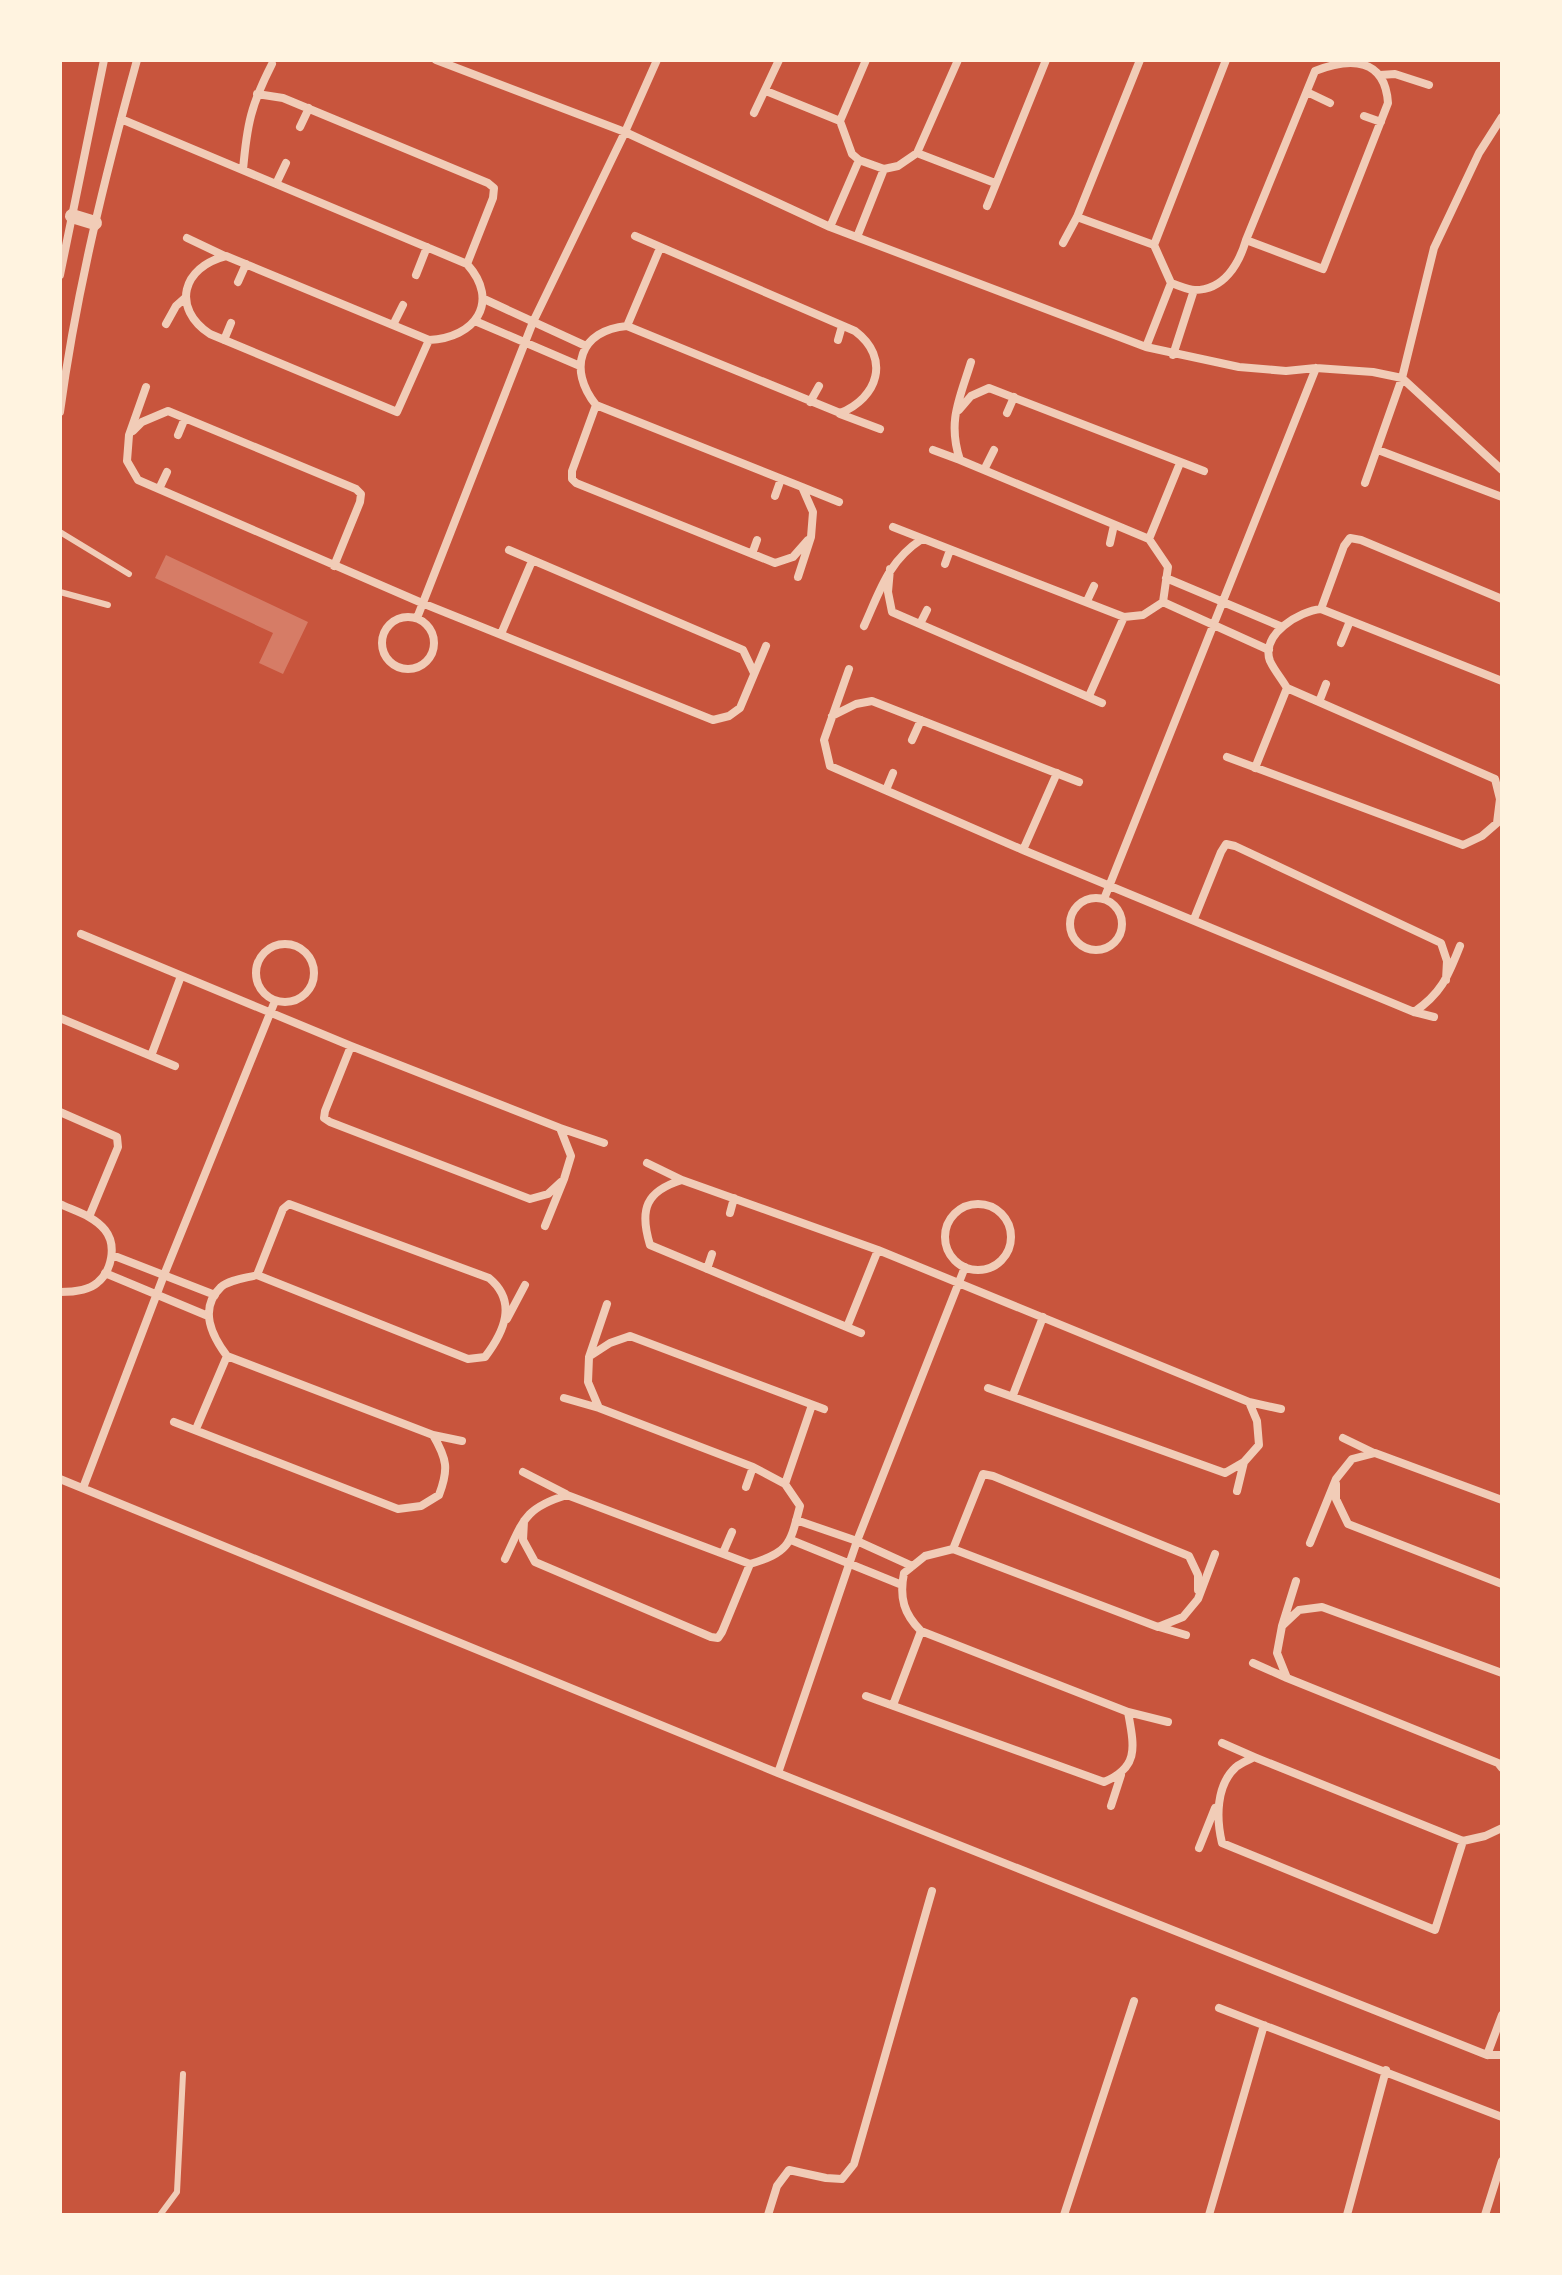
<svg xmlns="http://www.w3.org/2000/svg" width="1562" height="2275" font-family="Montserrat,sans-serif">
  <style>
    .building { fill: #d67c66 }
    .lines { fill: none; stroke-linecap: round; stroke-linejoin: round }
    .service { stroke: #f1ccb7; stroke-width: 6 }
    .minor { stroke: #f1ccb7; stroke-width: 8 }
    .tertiary { stroke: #f1ccb7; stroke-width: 14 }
  </style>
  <rect width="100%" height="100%" fill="#c8553d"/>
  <!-- building -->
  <path class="building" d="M166 555 308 622 283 674 259 663 273 633 155 578Z"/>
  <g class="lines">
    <!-- service -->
    <path class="service" d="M60 532 129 574
      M60 592 108 605
      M160 2215 177 2192 183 2074"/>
    <!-- minor -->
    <path class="minor" d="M436 60 625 132 830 227 1146 347 1239 367 1286 371 1316 368 1373 372 1402 378 1502 470
      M866 60 840 121 852 154 859 160 884 169 898 166 917 153 958 60
      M1226 60 1154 245 1171 283C1178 285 1188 290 1195 290 1224 290 1239 264 1246 240L1315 71C1351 57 1385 58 1388 103L1323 269 1246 240
      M1380 75 1395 74 1429 85
      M766 91 840 121
      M1307 92 1330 103
      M257 94 283 98 488 183 494 188 493 198 467 264
      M754 113 779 60
      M1364 116 1381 122
      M121 119 467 264C501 302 475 338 429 340L226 256C182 267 171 308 210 334L397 412 429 340
      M300 127 309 108
      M917 153 995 183
      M243 170C247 124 251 105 272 64
      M276 184 286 163
      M987 206 1046 60
      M1077 217 1154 245
      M830 227 859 160
      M635 236 855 331C891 358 878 398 840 413L627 326C580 330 567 369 596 405L802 487 813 512 811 537 798 577
      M857 237 884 169
      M187 238 225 256
      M1063 243 1077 217 1140 60
      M60 275 104 60
      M416 275 427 247
      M238 282 246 264
      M484 299 586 346
      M475 321 580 366
      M166 324 176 306 185 298
      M393 325 403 305
      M627 326 660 248
      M224 340 231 323
      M838 340 842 326
      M1146 347 1171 283
      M1173 355 1194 290
      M146 387 129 435 127 461 138 480 422 603 713 720 729 716 740 708 766 646
      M810 402 819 386
      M596 405 572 471V479L576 483 775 563 793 557 808 540
      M959 410 971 396 989 388 1204 471
      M60 412C76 293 105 176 137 60
      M1007 413 1014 397
      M840 414 880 429
      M133 431 142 422 168 411 356 489 361 494 360 502 334 566
      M178 435 185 418
      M933 450 960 460
      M1378 450 1502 497
      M984 470 994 450
      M1365 483 1402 378 1434 248 1479 153 1502 117
      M802 487 839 502
      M159 489 167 472
      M775 496 781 479
      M893 527 1124 617 1143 615 1163 602 1168 567 1149 539 960 460C947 421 960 398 971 362
      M1149 539 1180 463
      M1110 543 1114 525
      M509 550 743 650 754 673
      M752 554 757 540
      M945 564 950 550
      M890 569 888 592 892 612 1102 703
      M1166 578 1280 626
      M1087 601 1094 586
      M1163 602 1269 650
      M1321 609 1344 546 1350 538 1361 540 1502 599
      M382 643a26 26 0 1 1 52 0a26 26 0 1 1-52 0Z
      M417 618 533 322 625 132 657 60
      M920 624 927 610
      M864 626C880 591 888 561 922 539
      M501 634 532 561
      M1341 643 1350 621
      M849 669 824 740 830 766 1023 850 1414 1012 1434 1017
      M1089 696 1124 617
      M1319 702 1326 684
      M832 716 856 704 872 701 1079 782
      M912 740 921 720
      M1227 757 1463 845 1482 836 1497 823 1500 799 1495 779 1287 688C1282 679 1274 670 1270 661 1260 634 1300 611 1321 609L1502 681
      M1255 768 1287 688
      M886 790 893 773
      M1023 850 1057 773
      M1070 924a26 26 0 1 1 52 0a26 26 0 1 1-52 0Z
      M1104 899 1316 368
      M1194 919 1221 852 1226 844 1235 846 1441 943 1447 961 1446 980
      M81 934 351 1046 560 1128 571 1156 564 1179 545 1226
      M256 973a29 29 0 1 1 58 0a29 29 0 1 1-58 0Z
      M1414 1012C1442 993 1448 976 1460 946
      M60 1018 175 1066
      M351 1046 325 1111 324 1118 330 1122 530 1199 548 1194 561 1182
      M151 1056 181 976
      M60 1112 117 1137 118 1147 89 1217
      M560 1128 604 1143
      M647 1163 682 1180
      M945 1237a33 33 0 1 1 66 0a33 33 0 1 1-66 0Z
      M60 1204C75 1211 94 1216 105 1230 117 1245 112 1271 97 1283 88 1291 72 1292 60 1292
      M730 1213 734 1198
      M112 1255 215 1295
      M707 1269 712 1254
      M105 1273 208 1316
      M507 1319 525 1285
      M847 1327 878 1250
      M861 1333 650 1245C639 1209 646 1191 682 1180L878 1250 1249 1402 1257 1421 1259 1445 1244 1462 1225 1473 988 1388
      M590 1356 610 1343 630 1336 824 1409
      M1013 1395 1043 1317
      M564 1398 599 1408
      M1249 1402 1281 1409
      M174 1422 398 1509 421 1506 439 1495C449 1469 447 1459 433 1435L227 1356C212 1336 198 1309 221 1287 229 1280 246 1278 257 1275L468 1359 485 1357C504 1332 518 1302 489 1278L289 1204 283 1209 257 1275
      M196 1429 227 1356
      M433 1435 462 1441
      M1343 1438 1374 1453
      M523 1472 566 1494
      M60 1479 778 1773 1487 2055H1502
      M785 1484 812 1405
      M1336 1484V1499L1348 1524 1502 1584
      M746 1487 753 1467
      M83 1488 164 1275 275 1001
      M1237 1491 1244 1462
      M796 1520 857 1541 912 1566
      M524 1521 523 1540 535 1562 711 1637 718 1638 722 1632 750 1564
      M791 1540 902 1585
      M1310 1543 1336 1479 1352 1459 1375 1453 1502 1500
      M953 1549 983 1474 993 1476 1189 1556 1198 1575V1590
      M723 1553 732 1532
      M505 1559C523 1521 524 1508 567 1495L750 1564C790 1552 790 1544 800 1506L785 1484 753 1467 599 1408 588 1382 589 1357 607 1304
      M1296 1581 1282 1626 1277 1653 1287 1678 1498 1763 1502 1768
      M1283 1625 1299 1610 1322 1607 1502 1673
      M1159 1627 1186 1635
      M1253 1663 1287 1678
      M866 1696 1104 1782C1140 1767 1134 1746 1128 1712L921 1631C904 1614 899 1598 904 1573L925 1556 953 1549 1158 1627 1183 1617 1198 1599 1215 1554
      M893 1705 921 1631
      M1128 1712 1168 1722
      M1222 1743 1254 1757
      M778 1773 857 1541 965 1267
      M1111 1806 1121 1775
      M1463 1841 1435 1930 1222 1843C1216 1818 1216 1785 1236 1767 1241 1763 1249 1760 1254 1757L1463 1841 1485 1836 1502 1828
      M1199 1848 1215 1808
      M1219 2008 1502 2117
      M1487 2055 1502 2015
      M768 2215 777 2186 789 2170 826 2178 842 2179 854 2164 932 1891
      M1064 2215 1134 2001
      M1209 2215 1264 2025
      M1347 2215 1386 2070
      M1485 2215 1502 2161"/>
    <!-- tertiary -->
    <path class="tertiary" d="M72 216 95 223"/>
  </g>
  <!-- border -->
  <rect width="1562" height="2275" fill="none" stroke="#fff3e0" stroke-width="124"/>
</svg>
